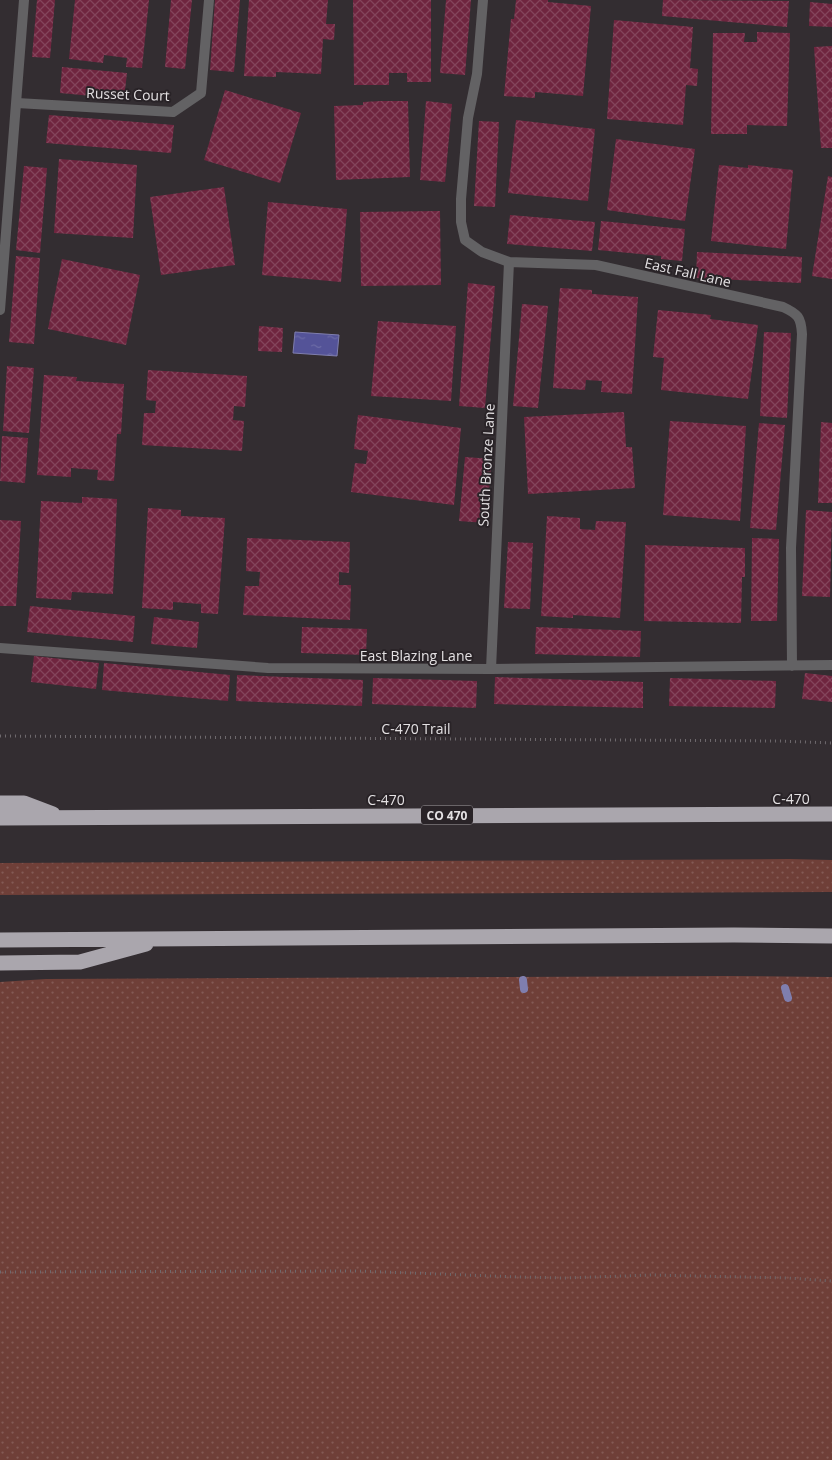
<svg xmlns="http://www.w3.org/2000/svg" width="832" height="1460" font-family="'Open Sans',sans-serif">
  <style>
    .grass { fill: url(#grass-dots) }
    .water { fill: url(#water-ripples); stroke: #7f7eae }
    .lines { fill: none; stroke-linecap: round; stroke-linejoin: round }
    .stream { stroke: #7f7eae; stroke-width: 8 }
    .building { fill: url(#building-cross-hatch) }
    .path { stroke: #6e696d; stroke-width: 3; stroke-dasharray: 1 4; stroke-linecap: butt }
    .lane { stroke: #636264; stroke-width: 10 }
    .highway { stroke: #aaa6ad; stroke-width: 15 }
    .labels { text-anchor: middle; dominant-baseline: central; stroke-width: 4; stroke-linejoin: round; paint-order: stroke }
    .shield { fill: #292327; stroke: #aca8ab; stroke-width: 1 }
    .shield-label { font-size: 12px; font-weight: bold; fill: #e4e1e3 }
    .street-label { font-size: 14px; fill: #e4e1e3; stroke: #292327 }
  </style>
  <defs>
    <pattern id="grass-dots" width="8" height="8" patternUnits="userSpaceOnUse" patternTransform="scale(1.25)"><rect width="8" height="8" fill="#6f3f38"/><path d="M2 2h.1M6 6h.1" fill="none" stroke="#835a55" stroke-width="1.8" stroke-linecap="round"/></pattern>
    <pattern id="water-ripples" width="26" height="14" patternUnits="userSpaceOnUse" patternTransform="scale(1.25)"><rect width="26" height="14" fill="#545398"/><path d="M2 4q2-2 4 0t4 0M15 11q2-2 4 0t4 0" fill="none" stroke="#6c6ba6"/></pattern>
    <pattern id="building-cross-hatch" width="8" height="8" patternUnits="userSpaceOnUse" patternTransform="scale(1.25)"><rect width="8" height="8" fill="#6f253f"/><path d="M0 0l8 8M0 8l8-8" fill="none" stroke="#83445b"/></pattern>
  </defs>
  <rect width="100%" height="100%" fill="#332d31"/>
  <!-- grass -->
  <path class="grass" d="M789 859 832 860V892L0 895V863Z
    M724 976 832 977V1460H0V982L46 979Z"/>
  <!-- water -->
  <path class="water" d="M295 332 339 335 337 356 293 353Z"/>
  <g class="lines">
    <!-- stream -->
    <path class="stream" d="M523 980 524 989
      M785 988 788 998"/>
  </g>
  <!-- building -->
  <path class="building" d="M37 0H55L50 58 32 57Z
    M75 0H149L142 68 126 67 127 58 104 55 103 63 69 59Z
    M171 0H192L185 69 165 67Z
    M215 0H240L234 72 210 70Z
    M249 0H328L326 24H335L334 40 323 39 321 74 276 72V77L244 76Z
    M353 0H431V82H407V73H389V85H354Z
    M446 0H471L465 75 440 73Z
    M516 0H548V2L591 6 583 96 535 92V98L504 96 511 19H514Z
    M663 0 789 1 787 27 662 16Z
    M810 2 832 4V27L809 26Z
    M614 20 693 27 690 68 698 69 697 86 686 85 683 125 607 119Z
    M757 32 790 33 787 126 747 125V134H711L713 33H745L744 42H757Z
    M832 46V148H821L814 47Z
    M62 67 127 73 124 99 60 93Z
    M225 90 301 113 280 183 204 160Z
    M381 101H408L410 177 336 180 334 106 363 105V102Z
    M426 101 452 104 445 182 420 180Z
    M49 115 174 125 171 153 46 143Z
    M516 120 595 129 588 201 508 193Z
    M479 121 499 122 495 207 474 206Z
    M616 139 695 149 685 221 607 210Z
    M59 159 137 165 133 238 54 233Z
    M719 165 748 168V165L793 170 786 249 711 241Z
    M24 166 47 168 40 253 16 250Z
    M828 176 832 177V279L812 276Z
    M224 187 235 265 161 275 150 197Z
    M268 202 347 209 341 282 262 275Z
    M440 211 441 285 361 286 360 212Z
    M510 215 595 222 592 251 507 244Z
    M601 221 685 229 682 261 661 259V256L598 250Z
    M697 252 802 257 801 283 696 278Z
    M16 256 40 258 34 344 9 342Z
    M62 259 140 275 126 345 48 329Z
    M468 283 495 286 485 408 459 406Z
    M560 288 592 290V294L638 297 632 394 601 392 602 381 586 380 585 390 553 388Z
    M522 304 548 306 538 408 513 406Z
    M658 310 711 315 710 319 758 325 748 399 661 390 664 358 653 357Z
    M378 321 456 326 451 401 371 396Z
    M259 326 283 328 282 352 258 351Z
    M764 332 791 333 787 418 760 416Z
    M7 366 34 368 29 433 3 431Z
    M148 370 247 376 245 407 234 406 233 420 244 421 242 451 142 445 144 413H155L156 401 146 400Z
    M44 375 77 377 76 381 124 384 121 434H117L114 481 97 480 98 470 71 468V477L37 475Z
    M624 412 626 447H632L635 488 528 494 524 417Z
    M358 415 461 428 454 505 351 492 355 463 366 464 368 451 354 449Z
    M670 421 746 426 740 521 663 515Z
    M821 422 832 423V503H818Z
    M759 423 785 425 776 530 750 528Z
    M2 436 28 438 25 483 0 481Z
    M465 457 492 459 486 523 459 521Z
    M82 497 117 499 113 594 72 592 71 600 36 598 41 501 82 503Z
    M148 508 181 510V516L225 518 218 614 201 613V604L173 602V610L142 608Z
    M806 510 832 512 830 597 802 596Z
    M547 516 580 518V529L595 530 596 521 626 522 620 618 573 615V618L541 616Z
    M0 520 21 521 16 606H0Z
    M247 538 350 542 349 573 339 572V585H351L350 620 243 615 245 586H259L260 572 246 571Z
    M752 538 779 539 777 621H751Z
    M508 542 533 543 530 609 504 608Z
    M645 545 745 548V577H742L741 623 644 621Z
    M30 606 135 616 133 642 27 632Z
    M154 617 199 622 197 648 151 644Z
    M302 627 367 629 366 655 301 653Z
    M536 627 641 631 640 657 535 654Z
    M34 656 99 663 96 689 31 682Z
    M104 663 230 675 228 701 102 690Z
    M805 673 832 676V702L802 699Z
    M237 675 363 680 362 706 236 701Z
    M495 677 643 682V708L494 704Z
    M373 678 477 681 476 708 372 704Z
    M670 678 776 681 775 708 669 706Z"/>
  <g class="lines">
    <!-- path -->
    <path class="path" d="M0 736 778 741 832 743
      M0 1272 357 1271 519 1277 565 1278 651 1275 788 1278 832 1281"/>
    <!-- lane -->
    <path class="lane" d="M483 0 477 74 468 118 461 199V222L465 240 482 252 509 262 596 265 783 307C798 314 801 317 802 334L791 548 792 666
      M17 103 173 112 201 93 209 0
      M0 310 24 0
      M0 648 268 668 491 669 832 665
      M491 669 509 262"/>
    <!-- highway -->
    <path class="highway" d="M0 803H24L53 814
      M0 818 832 814
      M0 940 734 935 832 936
      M0 963 80 962 146 944"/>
  </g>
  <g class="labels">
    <!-- shield labels -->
    <rect class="shield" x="421" y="805.5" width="52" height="19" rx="4"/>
    <g class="shield-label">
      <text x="447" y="815">CO 470</text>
    </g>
    <!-- street labels -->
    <g class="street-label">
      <text transform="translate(128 94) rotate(2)">Russet Court</text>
      <text transform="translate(688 272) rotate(13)">East Fall Lane</text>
      <text transform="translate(486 465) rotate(-87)">South Bronze Lane</text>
      <text x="416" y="655">East Blazing Lane</text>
      <text x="416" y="728">C-470 Trail</text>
      <text x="791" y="798">C-470</text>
      <text x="386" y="799">C-470</text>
    </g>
  </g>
</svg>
